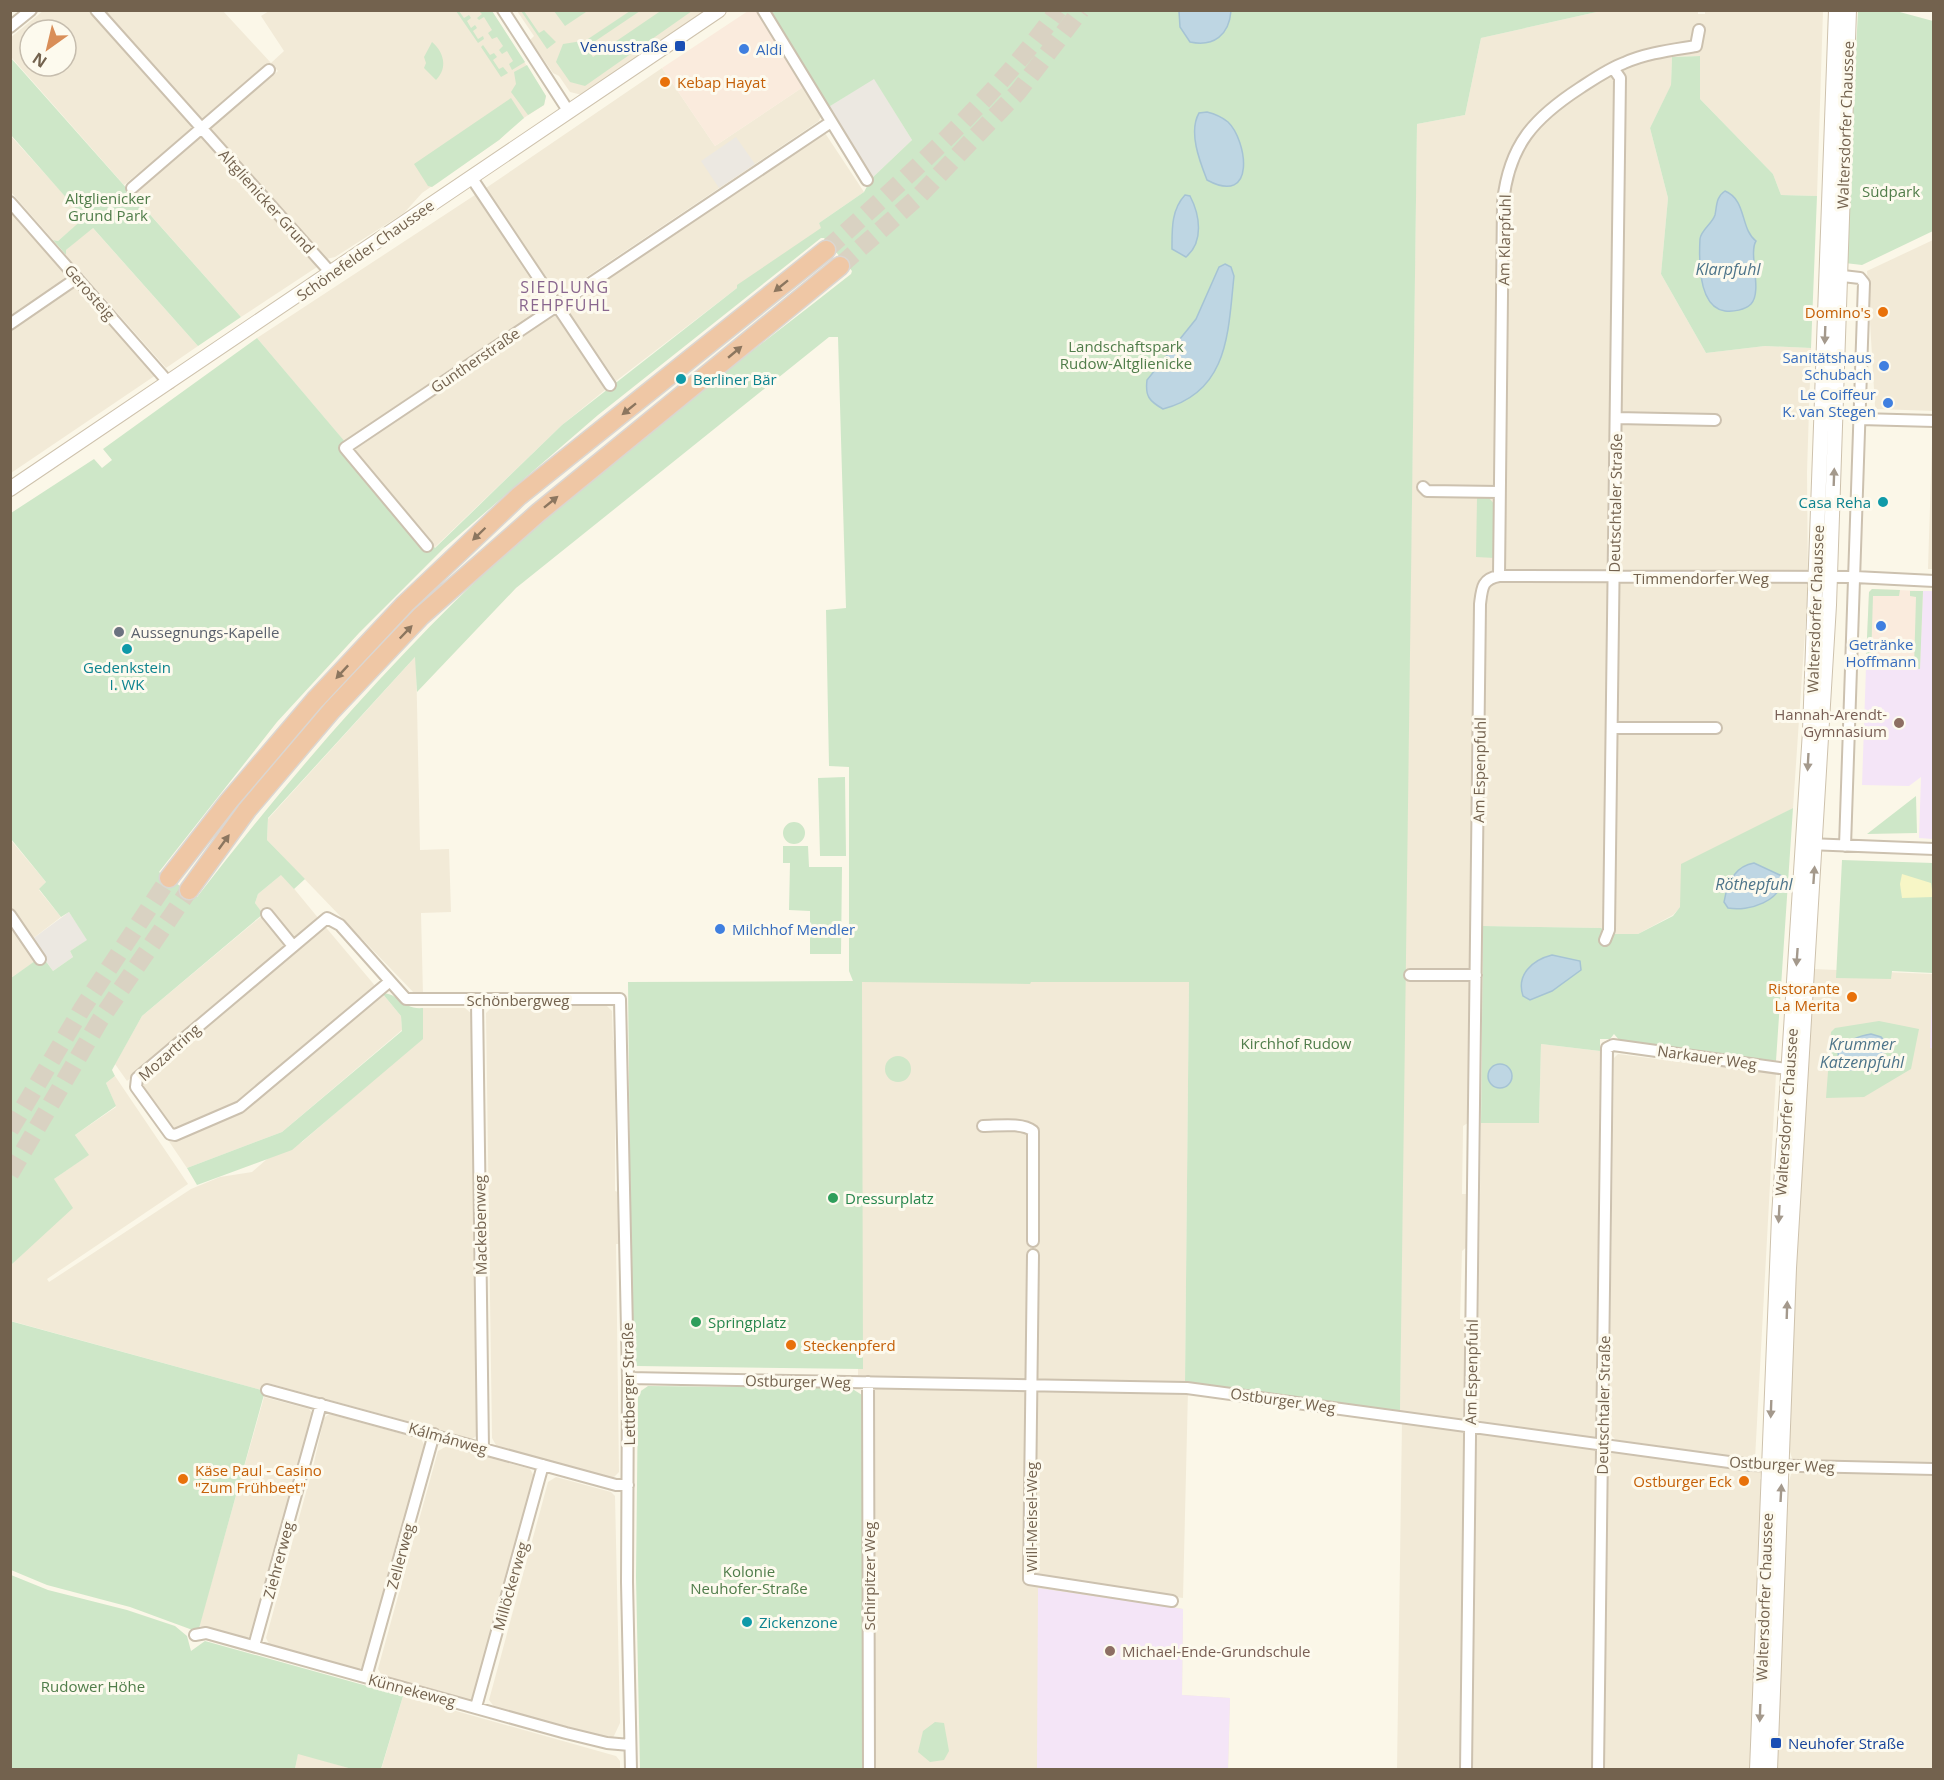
<svg xmlns="http://www.w3.org/2000/svg" width="1944" height="1780" font-family="'Open Sans',sans-serif">
  <style>
    .residential { fill: #f2ead7; fill-rule: evenodd }
    .commercial { fill: #faebdd }
    .industrial { fill: #ece8e1 }
    .education { fill: #f4e5f7 }
    .green { fill: #cee7c8; fill-rule: evenodd }
    .sand { fill: #f7f6c6 }
    .water { fill: #bed6e3; stroke: #a5c3d4; stroke-width: 1.5 }
    .lines { fill: none; stroke-linecap: round; stroke-linejoin: round }
    .motorway-tunnel { stroke: #d9d2c2; stroke-width: 18; stroke-dasharray: 18 9; stroke-linecap: butt }
    .minor-casing { stroke: #ccc1af; stroke-width: 14 }
    .secondary-casing { stroke: #cec2ad; stroke-width: 16 }
    .motorway-casing { stroke: #dbd6d1; stroke-width: 21 }
    .minor { stroke: #fff; stroke-width: 10 }
    .secondary { stroke: #fff; stroke-width: 14 }
    .motorway { stroke: #efc7a5; stroke-width: 18 }
    .oneway { fill: #8c765f }
    .oneway2 { fill: #a4998c }
    .transit-dot { fill: #1a4fb4; stroke: #fdfaee; stroke-width: 2 }
    .shop-dot { fill: #3f7fe0; stroke: #fdfaee; stroke-width: 2 }
    .food-dot { fill: #e8710a; stroke: #fdfaee; stroke-width: 2 }
    .culture-dot { fill: #0f9aa8; stroke: #fdfaee; stroke-width: 2 }
    .worship-dot { fill: #6b7280; stroke: #fdfaee; stroke-width: 2 }
    .education-dot { fill: #8d6e63; stroke: #fdfaee; stroke-width: 2 }
    .leisure-dot { fill: #2e9e5b; stroke: #fdfaee; stroke-width: 2 }
    .labels { text-anchor: middle; dominant-baseline: central; stroke-width: 6; stroke-linejoin: round; paint-order: stroke }
    .transit-label { font-size: 15px; fill: #164399; stroke: #fdfaee; text-anchor: end }
    .shop-label { font-size: 15px; fill: #366cbe; stroke: #fdfaee; text-anchor: start }
    .food-label { font-size: 15px; fill: #c56008; stroke: #fdfaee; text-anchor: start }
    .street-label { font-size: 15px; fill: #73624e; stroke: #fdfaee }
    .park-label { font-size: 15px; fill: #507d4a; stroke: #fdfaee }
    .culture-label { font-size: 15px; fill: #0d838f; stroke: #fdfaee; text-anchor: start }
    .worship-label { font-size: 15px; fill: #5b616d; stroke: #fdfaee; text-anchor: start }
    .education-label { font-size: 15px; fill: #785e54; stroke: #fdfaee; text-anchor: end }
    .leisure-label { font-size: 15px; fill: #27864d; stroke: #fdfaee; text-anchor: start }
    .water-label { font-size: 16px; font-style: italic; fill: #4d748a; stroke: #fdfaee }
    .neighbourhood-label { font-size: 16px; letter-spacing: 1.5px; fill: #89668e; stroke: #fdfaee }
  </style>
  <rect width="100%" height="100%" fill="#fbf7e8"/>
  <!-- residential -->
  <path class="residential" d="M1698 10V14H1705V10L1823 11 1817 196 1781 195 1773 174 1700 99V56L1672 57 1671 86 1650 128 1668 198 1661 274 1706 353 1765 346 1811 348 1807 472 1808 588 1793 808 1753 830 1673 915 1638 934H1615L1601 928 1483 926 1474 921 1471 970 1405 971 1417 124 1465 115 1481 38 1601 11Z
    M43 11H88L193 128 124 185 11 57 10 38ZM30 30H66V66H30Z
    M104 11H223L271 63 284 51 261 16 269 11H492L546 96 544 105 516 123 499 140 422 193 404 213 335 257 326 259 210 129 278 71 270 63 202 120Z
    M517 11H707L582 95 570 92 559 76 553 73 530 40 534 36Z
    M662 68 715 146 803 87 821 115 819 121 558 296 486 188Z
    M825 133 864 192 819 223 822 228 737 288 616 381 566 307Z
    M10 135 85 218 58 241 53 240 11 192Z
    M201 137 317 267 241 317 132 194Z
    M475 195 547 304 344 441 257 338Z
    M10 211 67 275V280L10 317Z
    M92 227 198 346 166 368 66 255V250Z
    M1933 240V569H1928L1933 411 1877 409 1875 406 1867 271Z
    M74 288 79 289 156 375 11 473V331Z
    M555 315 605 390 562 425 434 548 353 451Z
    M416 656 420 850 449 849 451 912 421 913 423 995H416L267 840 268 819Z
    M10 839 46 882 39 890 61 917 31 940 11 910Z
    M282 874 319 919 127 1081 115 1064 142 1016 263 915 255 903 258 894Z
    M10 921 37 960 11 978H10Z
    M323 924 377 988 235 1108 170 1130 139 1088 140 1078Z
    M1813 969 1933 974V1466L1793 1461 1790 1452H1786Z
    M1424 978 1471 980V1121L1463 1126V1131L1462 1194H1468L1469 1245 1462 1251 1460 1319 1467 1320 1466 1419 1463 1422 1400 1413 1404 979 1419 981Z
    M857 982H1189L1185 1383 858 1377Z
    M382 993 401 1016 402 1030 282 1132 187 1168 168 1140 238 1114Z
    M605 1004 612 1011 613 1040H615V1191L618 1192 619 1244H616L619 1472 612 1479 497 1447 492 1438 486 1013 492 1007Z
    M423 1008H465L472 1014 478 1435 472 1439 268 1383 265 1391 11 1321V1265L26 1250 54 1179 88 1155 75 1135 116 1107 106 1083 115 1076 188 1184 47 1279 49 1282 191 1189 220 1177 252 1172 267 1159 302 1142 423 1037Z
    M1541 1044 1600 1051 1596 1438 1477 1421 1481 1123H1539Z
    M1618 1054 1776 1074 1755 1459 1616 1440 1609 1433 1614 1058Z
    M874 1387 1025 1389 1028 1392 1027 1580 1164 1601 1167 1606 1183 1609 1182 1695 1230 1698 1228 1769 872 1770Z
    M1037 1389 1188 1390 1183 1598 1035 1577 1032 1574 1034 1394Z
    M264 1397 309 1409 314 1415 253 1634 245 1639 199 1626Z
    M329 1414 421 1439 426 1448 365 1665 358 1670 270 1646 266 1638 313 1467 324 1418Z
    M1402 1421 1465 1431 1462 1769 1397 1770Z
    M1475 1432 1597 1449 1594 1769 1470 1770Z
    M447 1446 530 1469 535 1478 475 1696 469 1701 383 1677 378 1669 438 1451Z
    M1607 1450 1759 1470 1761 1473 1760 1479 1764 1480 1753 1769 1602 1770Z
    M1792 1471 1933 1473V1769L1774 1770 1785 1481H1789Z
    M556 1477 611 1492 615 1496 620 1723 613 1738H603L495 1708 489 1700 548 1482Z
    M403 1696 616 1756 620 1761V1770H381Z
    M298 1753 352 1769 295 1770Z"/>
  <!-- commercial -->
  <path class="commercial" d="M748 11H759L803 87 715 146 662 68Z
    M1872 589 1923 591 1920 669 1866 667 1869 592Z"/>
  <!-- industrial -->
  <path class="industrial" d="M874 78 912 140 871 179 827 108Z
    M736 137 755 164 719 188 701 161Z
    M69 912 88 940 70 951 73 957 53 971 31 940Z"/>
  <!-- education -->
  <path class="education" d="M1923 591H1933V839L1919 838 1921 777 1909 786 1862 785 1866 667 1920 668Z
    M1933 972 1934 973V1049L1930 1048Z
    M1038 1588 1183 1609 1182 1695 1230 1698 1228 1769 1037 1768Z"/>
  <!-- green -->
  <path class="green" d="M573 10 586 12 565 26 554 11Z
    M662 10 692 11 585 86 570 82 556 62 563 44 582 41 593 57Z
    M456 11H459L464 18 469 15 471 18 467 21 471 28 475 25 477 28 473 31 478 39 483 36 484 39 478 43Z
    M479 11H492L525 62 512 70 509 64 513 61 507 51 502 54 499 50 503 46 497 37 492 39 488 33 492 30 484 17 479 20 477 18 482 14Z
    M521 11H524L539 33 544 30 556 42 547 49Z
    M630 11H640L591 44 588 39Z
    M767 11H1601L1481 38 1465 115 1417 124 1400 1412 1185 1383 1189 982H1031L1030 984 862 982 863 1369 636 1366 632 1362 628 982 853 981 849 971V767L829 766 826 610 846 608 838 337H829L516 588 417 692 415 657 268 818 267 840 305 879 294 889 281 875 258 894 255 903 263 914 142 1016 112 1070 115 1076 106 1083 116 1106 75 1135 89 1155 54 1179 73 1208 11 1265V978L42 956 53 971 73 957 70 951 87 940 69 912 61 917 39 889 46 882 11 839V513L94 459 102 468 112 460 103 449 257 338 435 548 562 425 737 288V285L821 228 819 223 864 192 871 179 912 140 874 79 827 108ZM821 238H824L852 271 851 274C749 355 642 432 544 518 415 632 302 761 197 897L159 872 277 722 359 633 444 548 598 415Z
    M1858 11H1896L1933 21V231L1862 265 1845 263Z
    M432 42C444 52 448 68 436 80L424 68 426 63 424 57Z
    M483 45 490 55 494 53 497 57 493 60 499 69 503 67 508 73 501 77 481 47Z
    M1700 56V99L1773 174 1781 195 1817 196 1811 348 1765 346 1706 353 1661 274 1668 198 1650 128 1671 85 1672 57Z
    M10 57 241 317 198 346 93 228 66 250V255L53 240 58 241 84 218 11 135Z
    M527 65 546 96 544 105 528 115 511 92 516 84 514 72Z
    M511 98 524 118 499 140 432 187 428 186 414 164Z
    M1477 498H1489L1496 506 1495 558 1476 557Z
    M1872 589 1900 590 1899 596H1873L1871 660H1866L1869 592Z
    M1910 591H1923L1920 669 1914 668 1916 597 1910 596Z
    M845 777 846 856H820L818 778Z
    M1916 796 1917 833 1867 834Z
    M1793 808 1776 1061 1620 1041 1614 1034 1610 1039H1600V1051L1541 1044 1539 1123H1481L1483 926 1601 928 1615 934H1638L1673 916 1680 907 1681 864Z
    M783 833a11 11 0 1 1 22 0a11 11 0 1 1-22 0Z
    M783 846H808L809 867H842L841 954H810V911L789 910 790 863H783Z
    M1842 860 1933 863V973L1892 971 1891 979 1836 978Z
    M382 993C399 993 402 1010 423 1008V1039L292 1150 197 1185 187 1168 282 1132 402 1031 401 1016Z
    M1879 1021 1919 1029 1911 1069 1864 1097 1826 1098 1831 1032 1835 1028Z
    M885 1069a13 13 0 1 1 26 0a13 13 0 1 1-26 0Z
    M10 1321 265 1391 198 1632 130 1607 47 1585 11 1570Z
    M648 1386 851 1388 862 1395 863 1769H640L636 1577 638 1393Z
    M11 1575 48 1590 127 1610 175 1626 187 1636 191 1651 205 1641 403 1696 381 1769H352L298 1754 295 1769H11Z
    M935 1722 944 1723 949 1751 944 1760 930 1762 918 1752 923 1731Z"/>
  <!-- sand -->
  <path class="sand" d="M1902 874 1931 883 1933 897 1902 898 1900 884Z"/>
  <!-- water -->
  <path class="water" d="M1179 11H1231C1229 35 1214 47 1190 42L1180 27Z
    M1207 112C1215 114 1222 117 1228 122 1247 140 1257 207 1207 180 1200 162 1188 132 1199 113Z
    M1725 191C1747 200 1740 229 1756 241 1748 254 1763 291 1751 304 1745 310 1733 312 1725 311 1697 307 1699 258 1700 239 1701 230 1712 224 1715 215 1717 205 1716 197 1725 191Z
    M1185 195 1190 196C1200 215 1204 242 1186 257L1172 249C1172 230 1171 210 1185 195Z
    M1225 264 1231 267 1234 276C1228 332 1229 392 1163 409 1149 401 1145 396 1147 380L1196 319 1219 267Z
    M1754 863 1782 876C1784 901 1748 912 1728 908L1724 902C1727 884 1735 866 1754 863Z
    M1552 955 1580 961 1581 970 1552 991 1530 1000 1523 996C1516 975 1532 960 1552 955Z
    M1871 1034 1881 1037 1887 1044 1882 1059 1875 1068 1849 1070 1839 1065 1838 1051C1848 1041 1857 1036 1871 1034Z
    M1488 1076a12 12 0 1 1 24 0a12 12 0 1 1-24 0Z"/>
  <g class="lines">
    <!-- motorway-tunnel -->
    <path class="motorway-tunnel" d="M826 250C908 176 993 101 1058 10
      M840 266 919 196 1018 92 1081 10
      M10 1130 82 1009 169 878
      M10 1174 100 1020 189 890"/>
    <!-- minor casing -->
    <g class="minor-casing">
      <path id="minor" d="M96 10 332 274
        M503 10 569 112
        M763 10 867 180
        M10 27 31 10
        M471 177 610 385
        M132 188 269 70
        M10 202 169 383
        M1834 275 1860 278 1864 283 1845 846
        M10 324 77 278
        M1616 418 1715 420
        M1860 419 1934 421
        M1423 487 1427 491 1499 492
        M427 546 345 448 831 122
        M1499 576 1503 202C1509 145 1534 118 1580 88 1594 79 1608 69 1624 63 1646 53 1672 50 1696 46L1699 30
        M1612 728H1716
        M1808 844 1934 849
        M267 914 293 946
        M10 915 40 959
        M1605 940 1609 930 1620 78 1613 68
        M1410 975H1476
        M389 982 240 1107 175 1135 170 1134 136 1087 137 1078 327 918 340 925 406 999H620L628 1378 627 1582 631 1770
        M477 1001 483 1448
        M983 1126C997 1126 1022 1122 1033 1131V1241
        M1033 1255 1029 1579 1172 1601
        M628 1378 1187 1388 1751 1465 1934 1469
        M868 1382 869 1770
        M267 1390 616 1485H628
        M195 1635 206 1633 566 1733 607 1743 630 1745
        M254 1646 321 1404
        M366 1677 434 1434
        M476 1707 543 1465
        M1466 1770 1480 604C1482 588 1482 579 1499 576L1855 577 1934 581
        M1598 1770 1607 1048 1613 1045 1794 1070"/>
    </g>
    <!-- secondary casing -->
    <g class="secondary-casing">
      <path id="secondary" d="M10 489 719 10
        M1757 1770 1779 1217 1810 731 1836 10
        M1770 1770 1789 1268 1829 605 1849 10"/>
    </g>
    <!-- motorway casing -->
    <g class="motorway-casing">
      <path id="motorway" d="M169 878 229 801 315 700 405 604 519 496 826 250
        M189 890 247 810 332 710 421 616 538 513 840 266"/>
    </g>
    <!-- minor -->
    <use href="#minor" class="minor"/>
    <!-- secondary -->
    <use href="#secondary" class="secondary"/>
    <!-- motorway -->
    <use href="#motorway" class="motorway"/>
  </g>
  <!-- one-way arrows -->
  <defs><path id="oneway-solid" d="M-6-.8H1V-3.2L6.5 0L1 3.2V.8H-6Z" transform="scale(1.5)"/></defs>
  <g class="oneway">
    <use href="#oneway-solid" transform="translate(781 286) rotate(141)"/>
    <use href="#oneway-solid" transform="translate(735 352) rotate(-40)"/>
    <use href="#oneway-solid" transform="translate(629 409) rotate(141)"/>
    <use href="#oneway-solid" transform="translate(551 502) rotate(-39)"/>
    <use href="#oneway-solid" transform="translate(479 534) rotate(136)"/>
    <use href="#oneway-solid" transform="translate(406 632) rotate(-46)"/>
    <use href="#oneway-solid" transform="translate(342 672) rotate(133)"/>
    <use href="#oneway-solid" transform="translate(224 842) rotate(-54)"/>
  </g>
  <g class="oneway2">
    <use href="#oneway-solid" transform="translate(1825 335) rotate(92)"/>
    <use href="#oneway-solid" transform="translate(1834 477) rotate(-88)"/>
    <use href="#oneway-solid" transform="translate(1808 762) rotate(93)"/>
    <use href="#oneway-solid" transform="translate(1814 875) rotate(-86)"/>
    <use href="#oneway-solid" transform="translate(1797 957) rotate(94)"/>
    <use href="#oneway-solid" transform="translate(1779 1214) rotate(93)"/>
    <use href="#oneway-solid" transform="translate(1787 1310) rotate(-88)"/>
    <use href="#oneway-solid" transform="translate(1771 1409) rotate(92)"/>
    <use href="#oneway-solid" transform="translate(1781 1493) rotate(-87)"/>
    <use href="#oneway-solid" transform="translate(1760 1713) rotate(92)"/>
  </g>
  <!-- markers -->
  <g class="transit-dot">
    <rect x="674" y="40" width="12" height="12" rx="3"/>
    <rect x="1770" y="1737" width="12" height="12" rx="3"/>
  </g>
  <g class="shop-dot">
    <circle cx="744" cy="49" r="6"/>
    <circle cx="1884" cy="366" r="6"/>
    <circle cx="1888" cy="403" r="6"/>
    <circle cx="1881" cy="626" r="6"/>
    <circle cx="720" cy="929" r="6"/>
  </g>
  <g class="food-dot">
    <circle cx="665" cy="82" r="6"/>
    <circle cx="1883" cy="312" r="6"/>
    <circle cx="1852" cy="997" r="6"/>
    <circle cx="791" cy="1345" r="6"/>
    <circle cx="183" cy="1479" r="6"/>
    <circle cx="1744" cy="1481" r="6"/>
  </g>
  <g class="culture-dot">
    <circle cx="681" cy="379" r="6"/>
    <circle cx="1883" cy="502" r="6"/>
    <circle cx="127" cy="649" r="6"/>
    <circle cx="747" cy="1622" r="6"/>
  </g>
  <circle class="worship-dot" cx="119" cy="632" r="6"/>
  <g class="education-dot">
    <circle cx="1899" cy="723" r="6"/>
    <circle cx="1110" cy="1651" r="6"/>
  </g>
  <g class="leisure-dot">
    <circle cx="833" cy="1198" r="6"/>
    <circle cx="696" cy="1322" r="6"/>
  </g>
  <g class="labels">
    <!-- transit labels -->
    <g class="transit-label">
      <text x="668" y="46">Venusstraße</text>
      <text x="1788" y="1743" text-anchor="start">Neuhofer Straße</text>
    </g>
    <!-- shop labels -->
    <g class="shop-label">
      <text x="756" y="49">Aldi</text>
      <text x="1872" y="357" text-anchor="end">Sanitätshaus<tspan x="1872" dy="17">Schubach</tspan></text>
      <text x="1876" y="394" text-anchor="end">Le Coiffeur<tspan x="1876" dy="17">K. van Stegen</tspan></text>
      <text x="1881" y="644" text-anchor="middle">Getränke<tspan x="1881" dy="17">Hoffmann</tspan></text>
      <text x="732" y="929">Milchhof Mendler</text>
    </g>
    <!-- food labels -->
    <g class="food-label">
      <text x="677" y="82">Kebap Hayat</text>
      <text x="1871" y="312" text-anchor="end">Domino's</text>
      <text x="1840" y="988" text-anchor="end">Ristorante<tspan x="1840" dy="17">La Merita</tspan></text>
      <text x="803" y="1345">Steckenpferd</text>
      <text x="195" y="1470">Käse Paul - Casino<tspan x="195" dy="17">"Zum Frühbeet"</tspan></text>
      <text x="1732" y="1481" text-anchor="end">Ostburger Eck</text>
    </g>
    <!-- street labels -->
    <g class="street-label">
      <text transform="translate(1845 125) rotate(-88)">Waltersdorfer Chaussee</text>
      <text transform="translate(267 201) rotate(48)">Altglienicker Grund</text>
      <text transform="translate(1504 240) rotate(-89)">Am Klarpfuhl</text>
      <text transform="translate(365 250) rotate(-35)">Schönefelder Chaussee</text>
      <text transform="translate(90 292) rotate(49)">Gerosteig</text>
      <text transform="translate(475 360) rotate(-34)">Guntherstraße</text>
      <text transform="translate(1615 503) rotate(-89)">Deutschtaler Straße</text>
      <text x="1701" y="578">Timmendorfer Weg</text>
      <text transform="translate(1815 609) rotate(-88)">Waltersdorfer Chaussee</text>
      <text transform="translate(1479 770) rotate(-89)">Am Espenpfuhl</text>
      <text x="518" y="1000">Schönbergweg</text>
      <text transform="translate(169 1052) rotate(-42)">Mozartring</text>
      <text transform="translate(1707 1057) rotate(8)">Narkauer Weg</text>
      <text transform="translate(1786 1112) rotate(-86)">Waltersdorfer Chaussee</text>
      <text transform="translate(480 1225) rotate(-91)">Mackebenweg</text>
      <text transform="translate(1471 1372) rotate(-89)">Am Espenpfuhl</text>
      <text transform="translate(798 1381) rotate(1)">Ostburger Weg</text>
      <text transform="translate(628 1384) rotate(-91)">Lettberger Straße</text>
      <text transform="translate(1283 1400) rotate(8)">Ostburger Weg</text>
      <text transform="translate(1603 1405) rotate(-89)">Deutschtaler Straße</text>
      <text transform="translate(448 1438) rotate(16)">Kálmánweg</text>
      <text transform="translate(1782 1464) rotate(3)">Ostburger Weg</text>
      <text transform="translate(1031 1517) rotate(-90)">Will-Meisel-Weg</text>
      <text transform="translate(400 1556) rotate(-75)">Zellerweg</text>
      <text transform="translate(278 1560) rotate(-75)">Ziehrerweg</text>
      <text transform="translate(869 1576) rotate(-90)">Schirpitzer Weg</text>
      <text transform="translate(510 1586) rotate(-74)">Millöckerweg</text>
      <text transform="translate(1764 1597) rotate(-88)">Waltersdorfer Chaussee</text>
      <text transform="translate(412 1690) rotate(15)">Künnekeweg</text>
    </g>
    <!-- park labels -->
    <g class="park-label">
      <text x="1891" y="191">Südpark</text>
      <text x="108" y="198">Altglienicker<tspan x="108" dy="17">Grund Park</tspan></text>
      <text x="1126" y="346">Landschaftspark<tspan x="1126" dy="17">Rudow-Altglienicke</tspan></text>
      <text x="1296" y="1043">Kirchhof Rudow</text>
      <text x="749" y="1571">Kolonie<tspan x="749" dy="17">Neuhofer-Straße</tspan></text>
      <text x="93" y="1686">Rudower Höhe</text>
    </g>
    <!-- culture labels -->
    <g class="culture-label">
      <text x="693" y="379">Berliner Bär</text>
      <text x="1871" y="502" text-anchor="end">Casa Reha</text>
      <text x="127" y="667" text-anchor="middle">Gedenkstein<tspan x="127" dy="17">I. WK</tspan></text>
      <text x="759" y="1622">Zickenzone</text>
    </g>
    <!-- worship labels -->
    <g class="worship-label">
      <text x="131" y="632">Aussegnungs-Kapelle</text>
    </g>
    <!-- education labels -->
    <g class="education-label">
      <text x="1887" y="714">Hannah-Arendt-<tspan x="1887" dy="17">Gymnasium</tspan></text>
      <text x="1122" y="1651" text-anchor="start">Michael-Ende-Grundschule</text>
    </g>
    <!-- leisure labels -->
    <g class="leisure-label">
      <text x="845" y="1198">Dressurplatz</text>
      <text x="708" y="1322">Springplatz</text>
    </g>
    <!-- water labels -->
    <g class="water-label">
      <text x="1728" y="269">Klarpfuhl</text>
      <text x="1754" y="884">Röthepfuhl</text>
      <text x="1862" y="1044">Krummer<tspan x="1862" dy="18">Katzenpfuhl</tspan></text>
    </g>
    <!-- neighbourhood labels -->
    <g class="neighbourhood-label">
      <text x="565" y="287">SIEDLUNG<tspan x="565" dy="18">REHPFUHL</tspan></text>
    </g>
  </g>
  <!-- border -->
  <rect width="1944" height="1780" fill="none" stroke="#73624e" stroke-width="24"/>
  <!-- north arrow -->
  <g transform="translate(48 48) rotate(214)"><circle r="28" fill="#fdfaee" stroke="#c6bdae" stroke-width="1.5"/>
  <path d="M0-4.5L10 22L0 15L-10 22Z" fill="#d98e58"/>
  <text y="-9" font-size="16" font-weight="bold" text-anchor="middle" fill="#73624e">N</text>
  </g>
</svg>
